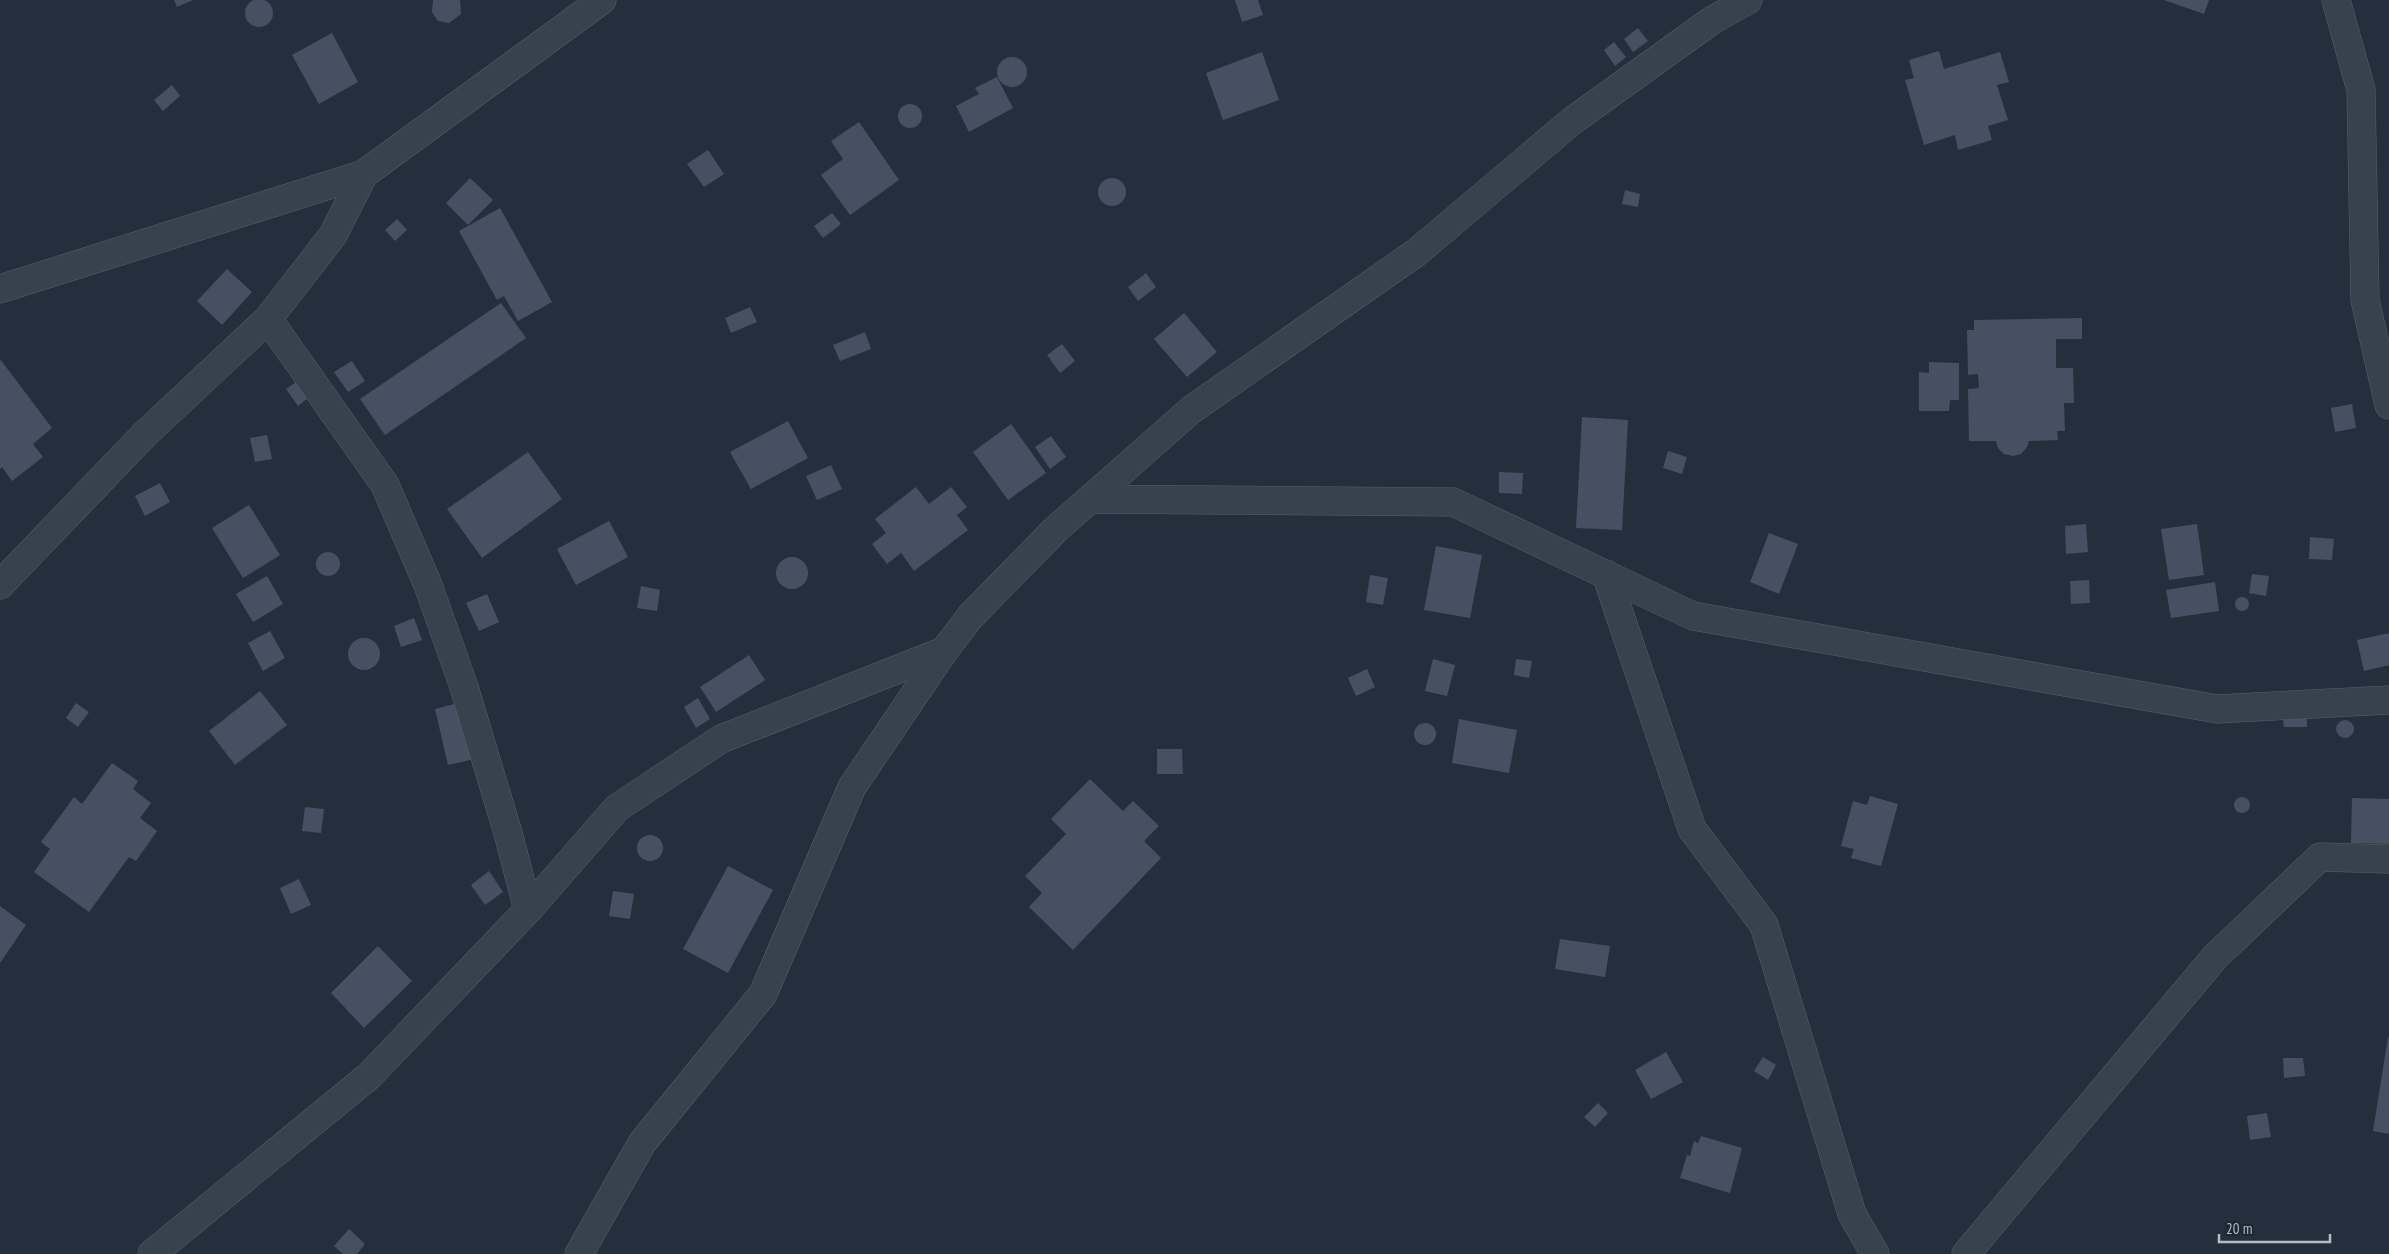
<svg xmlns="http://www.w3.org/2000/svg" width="2389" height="1254" font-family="'PT Sans Narrow',sans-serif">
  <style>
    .building { fill: #455162 }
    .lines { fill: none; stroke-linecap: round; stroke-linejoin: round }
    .minor-casing { stroke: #565f6c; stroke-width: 29 }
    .tertiary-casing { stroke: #565f6c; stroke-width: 29 }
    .minor { stroke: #38414e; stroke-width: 28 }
    .tertiary { stroke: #38414e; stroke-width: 28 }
  </style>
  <rect width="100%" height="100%" fill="#242f3e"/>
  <!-- building -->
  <path class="building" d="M245 13a14 14 0 1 1 28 0a14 14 0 1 1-28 0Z
    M174 0H193L177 7Z
    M433 0H460L461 14 449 23 438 21 432 12Z
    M1235 0H1258L1263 15 1242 22Z
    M2164 0H2209L2204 14Z
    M1638 28 1648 41 1633 52 1624 39Z
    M332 33 358 82 319 104 292 55Z
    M1614 42 1626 57 1615 66 1604 50Z
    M1939 51 1944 69 2000 52 2009 82 1997 85 2008 120 1988 126 1992 140 1958 150 1955 135 1924 145 1905 80 1914 78 1909 60Z
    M1262 52 1279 100 1223 120 1206 73Z
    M997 72a15 15 0 1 1 30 0a15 15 0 1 1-30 0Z
    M997 77 1013 108 969 132 956 106 979 94 975 88Z
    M172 85 180 96 163 111 154 100Z
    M898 116a12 12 0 1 1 24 0a12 12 0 1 1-24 0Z
    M859 122 899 180 850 215 821 175 843 159 831 141Z
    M708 150 724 174 704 187 687 164Z
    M1098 192a14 14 0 1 1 28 0a14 14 0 1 1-28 0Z
    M470 178 493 200 468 225 446 203Z
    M1625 190 1640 194 1638 207 1622 204Z
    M500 208 552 302 518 321 504 296 497 300 459 231Z
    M832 213 841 224 823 238 814 226Z
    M397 219 407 230 395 241 385 230Z
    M227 269 252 292 222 325 197 301Z
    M1146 273 1156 287 1138 301 1128 287Z
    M501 303 526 338 385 435 360 399Z
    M750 307 757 322 731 333 725 318Z
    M1184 313 1217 352 1187 377 1154 339Z
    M2082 318V339H2056V368H2073L2074 403H2064L2065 431H2057L2058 440 2029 441 2027 447 2021 454 2013 456 2004 454 1998 448 1996 441H1969L1968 389 1979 388 1978 374 1968 375 1967 330H1974V320Z
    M865 332 871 349 840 361 833 345Z
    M1062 344 1075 361 1060 373 1047 355Z
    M0 359 52 428 33 444 43 457 12 481 2 467 0 469Z
    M352 361 365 381 348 392 334 372Z
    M1929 362 1959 363V400H1950L1949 411H1919V372L1929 373Z
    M302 378 313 394 298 406 286 389Z
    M2352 404 2356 428 2335 432 2331 408Z
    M1582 417 1628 420 1622 530 1576 528Z
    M788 421 808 458 751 489 730 452Z
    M1011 424 1046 473 1008 500 973 452Z
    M267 435 272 459 255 462 250 438Z
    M1051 436 1066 457 1050 469 1035 447Z
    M1668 451 1687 457 1682 474 1663 468Z
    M528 452 562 499 482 558 447 509Z
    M831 465 842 489 817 500 806 476Z
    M1499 472 1523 473 1522 494 1499 493Z
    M160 483 170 502 145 516 135 496Z
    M916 487 929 504 951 487 967 507 957 515 968 530 914 571 901 553 887 564 872 544 886 533 875 519Z
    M249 505 280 555 243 578 212 528Z
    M609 521 628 557 576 585 557 549Z
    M2086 524 2088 552 2066 554 2065 526Z
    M2197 524 2204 575 2169 580 2161 529Z
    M1769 533 1798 544 1779 594 1750 582Z
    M2310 537 2334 539 2332 560 2309 559Z
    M1436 546 1482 555 1470 618 1424 610Z
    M316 564a12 12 0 1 1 24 0a12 12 0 1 1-24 0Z
    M776 573a16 16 0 1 1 32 0a16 16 0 1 1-32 0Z
    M2252 574 2269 576 2266 596 2249 593Z
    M1370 575 1388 578 1383 605 1366 602Z
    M267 576 283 604 253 622 236 594Z
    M2089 580 2090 603 2071 604 2070 581Z
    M2215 582 2219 611 2171 618 2166 590Z
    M641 586 660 590 657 611 637 608Z
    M487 594 499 622 479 631 466 603Z
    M2235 604a7 7 0 1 1 14 0a7 7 0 1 1-14 0Z
    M414 618 422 640 401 647 394 626Z
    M270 631 285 658 263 671 248 643Z
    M2389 633V665L2364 671 2357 640Z
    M348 654a16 16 0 1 1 32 0a16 16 0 1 1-32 0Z
    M749 655 765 680 716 712 700 687Z
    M1433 659 1455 665 1447 696 1425 691Z
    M1516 659 1532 661 1529 678 1514 675Z
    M1367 669 1375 687 1356 696 1348 678Z
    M260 691 287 725 235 765 209 731Z
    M698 698 710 719 696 728 684 707Z
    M462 702 475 759 448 765 435 709Z
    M76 703 89 712 78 727 66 718Z
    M2307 708V727H2284L2282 710Z
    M1459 719 1517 730 1509 773 1452 763Z
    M2336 729a9 9 0 1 1 18 0a9 9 0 1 1-18 0Z
    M1414 734a11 11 0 1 1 22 0a11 11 0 1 1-22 0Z
    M1157 749H1182L1183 774H1157Z
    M112 763 138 781 133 789 151 803 140 818 157 831 136 861 129 857 89 912 34 872 50 849 41 842 74 797 82 804Z
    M1090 779 1123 811 1133 801 1159 826 1144 841 1161 858 1073 950 1029 907 1042 893 1025 876 1066 834 1051 819Z
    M1870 796 1898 804 1881 866 1851 858 1854 849 1841 846 1853 801 1867 805Z
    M2234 805a8 8 0 1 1 16 0a8 8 0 1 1-16 0Z
    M2352 798 2389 799V844L2351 843Z
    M305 807 324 809 321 833 302 831Z
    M637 848a13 13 0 1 1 26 0a13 13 0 1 1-26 0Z
    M728 866 773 890 728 973 683 949Z
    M489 871 503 892 485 905 471 885Z
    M299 879 311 905 291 914 280 888Z
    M613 891 634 894 630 919 609 916Z
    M0 906 26 925 0 963Z
    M1560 939 1610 946 1605 977 1555 969Z
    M378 946 412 981 364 1028 331 993Z
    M2388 1037H2389V1134L2373 1131Z
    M1666 1052 1683 1082 1651 1099 1635 1070Z
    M1763 1057 1776 1065 1768 1080 1754 1071Z
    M2283 1058H2303L2305 1076 2284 1078Z
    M1598 1103 1608 1113 1595 1127 1584 1117Z
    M2267 1113 2271 1137 2250 1140 2247 1116Z
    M1701 1136 1742 1148 1730 1193 1680 1178 1687 1155 1690 1156 1694 1141 1698 1143Z
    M349 1229 365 1244 357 1254H343L334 1246Z"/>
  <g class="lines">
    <!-- minor casing -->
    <g class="minor-casing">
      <path id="minor" d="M2336 0 2361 90 2365 300 2389 405
        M0 289 364 174
        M268 319 385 485 428 585 464 687 508 833 528 910
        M1091 499 1453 502 1693 616 2217 709 2389 700
        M1606 574 1692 829 1764 925 1852 1214 1875 1254
        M152 1254 369 1076 528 910 617 808 721 739 944 651 970 617 1055 530 1191 410 1417 252 1572 121 1711 21 1748 0
        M579 1254 642 1143 763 994 852 787 944 651
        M1966 1254 2215 957 2320 857 2389 859"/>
    </g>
    <!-- tertiary casing -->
    <g class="tertiary-casing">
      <path id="tertiary" d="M0 585 144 435 268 319 333 235 364 174 602 0"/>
    </g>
    <!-- minor -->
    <use href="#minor" class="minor"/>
    <!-- tertiary -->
    <use href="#tertiary" class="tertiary"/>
  </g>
  <!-- scale -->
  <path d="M2219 1234v8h111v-8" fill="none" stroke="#b4bcc9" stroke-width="2.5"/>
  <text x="2226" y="1234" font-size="15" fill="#b4bcc9" stroke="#1d2633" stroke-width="4" paint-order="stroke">20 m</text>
</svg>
